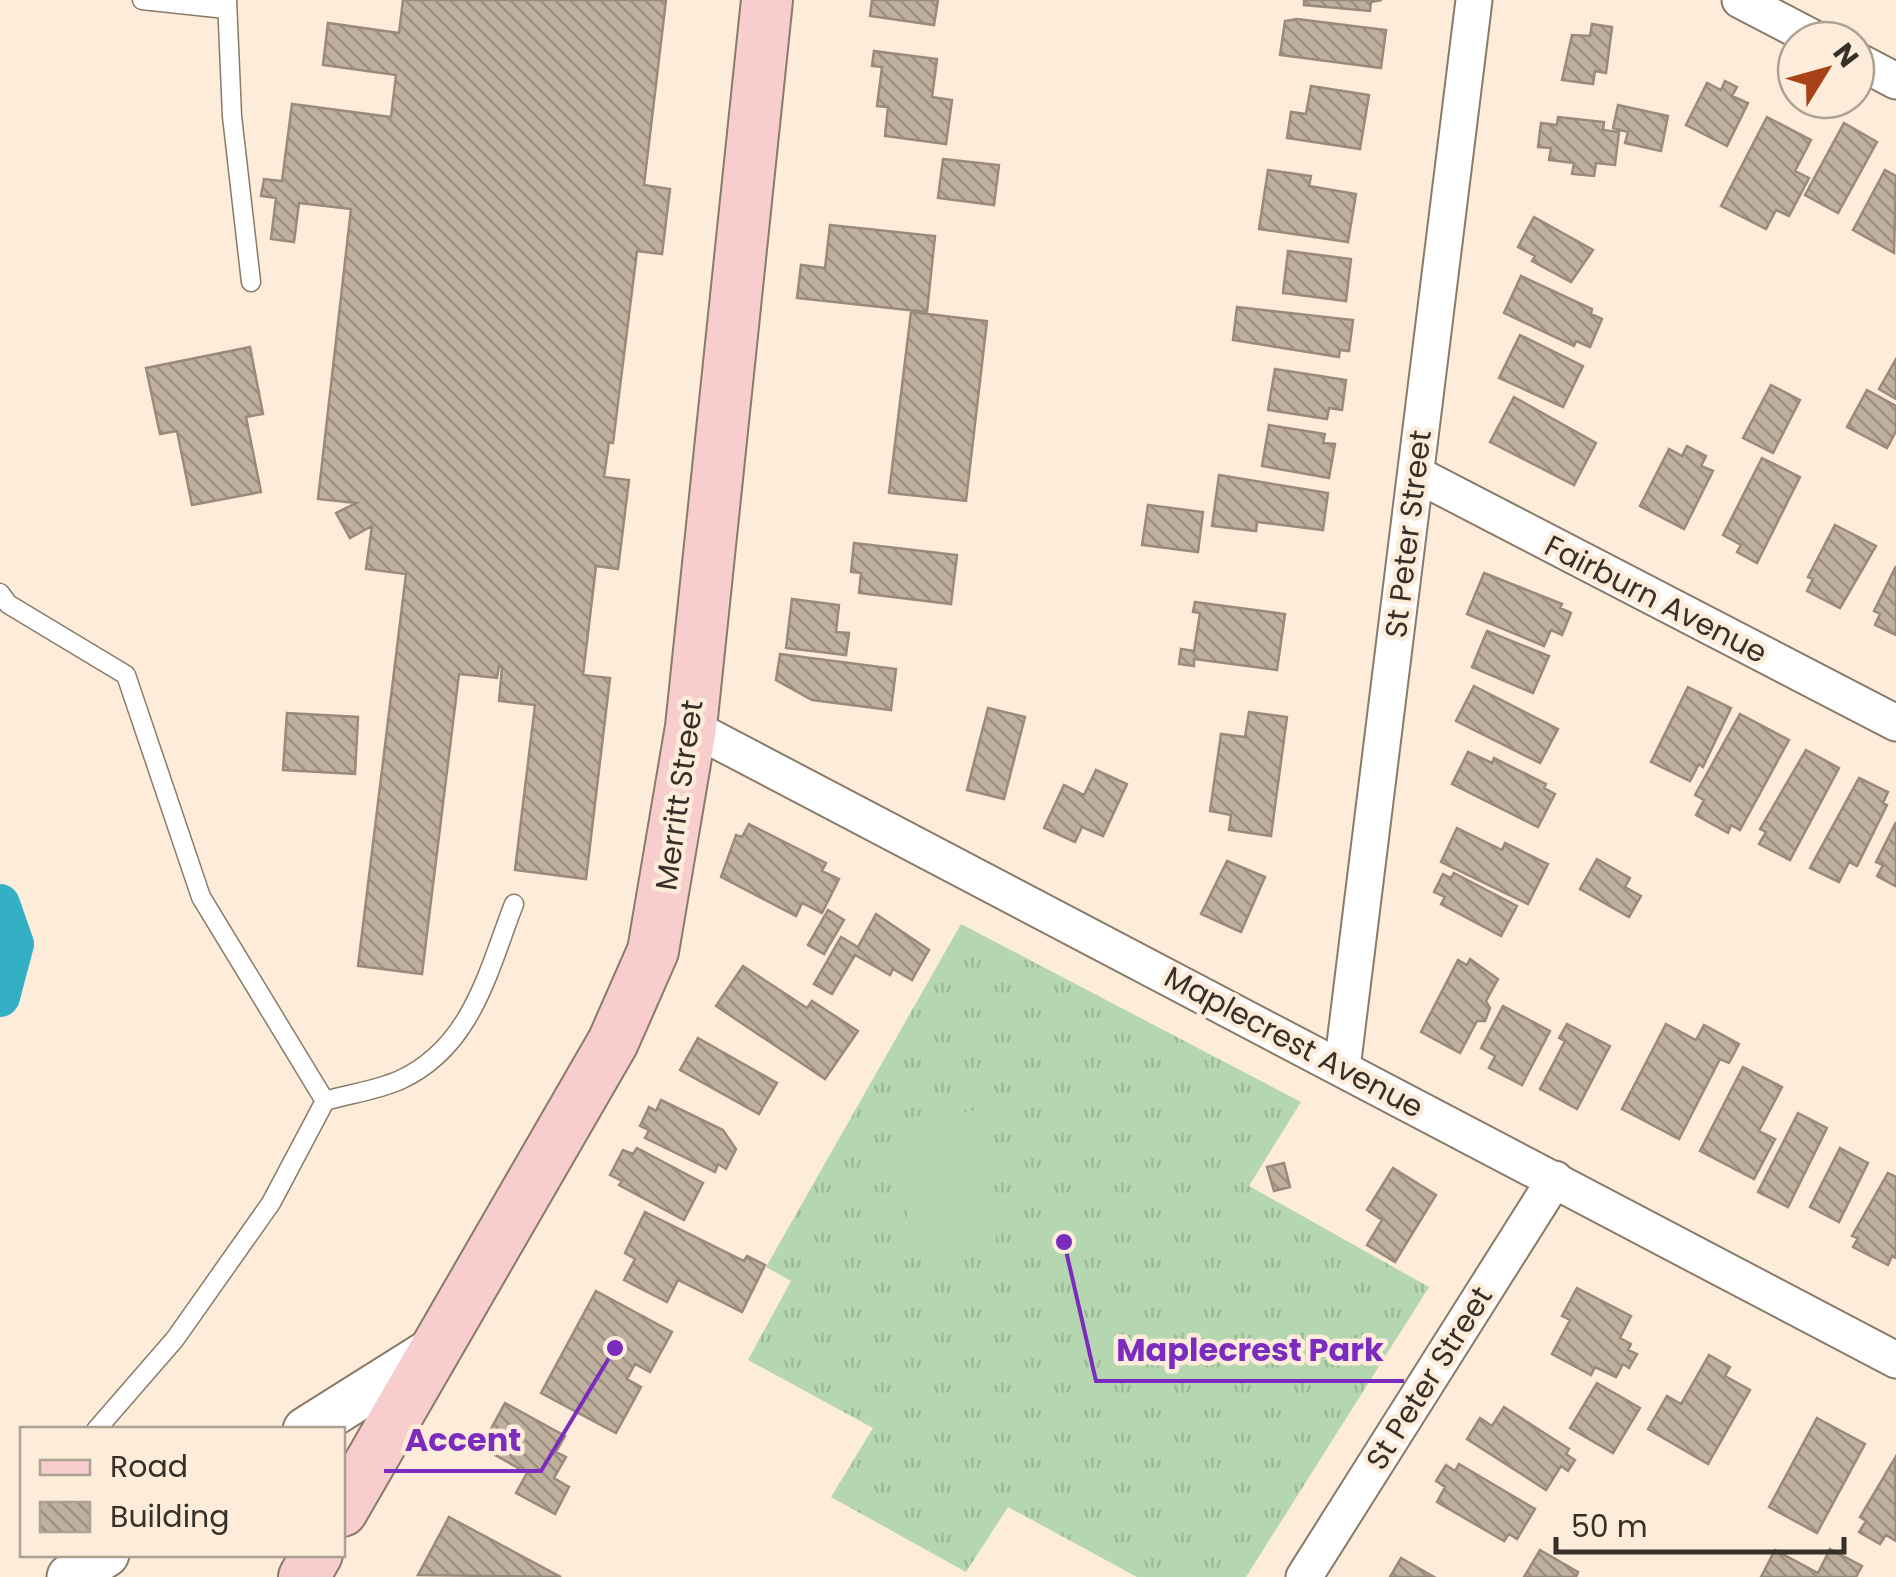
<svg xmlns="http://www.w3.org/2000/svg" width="1896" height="1577" font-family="Poppins,sans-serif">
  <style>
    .grass { fill: url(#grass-tufts) }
    .garden { fill: #b5d7b0 }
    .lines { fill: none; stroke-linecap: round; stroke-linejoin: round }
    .canal { stroke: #33b0c3; stroke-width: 40 }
    .building { fill: url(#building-back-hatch); stroke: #9a8a79; stroke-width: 2.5 }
    .service-casing { stroke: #897a69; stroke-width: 21 }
    .minor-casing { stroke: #897a69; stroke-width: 39 }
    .tertiary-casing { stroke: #897a69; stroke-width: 49 }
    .secondary-casing { stroke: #897a69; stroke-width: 54 }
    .service { stroke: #fff; stroke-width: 18 }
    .minor { stroke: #fff; stroke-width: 35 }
    .tertiary { stroke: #fff; stroke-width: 45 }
    .secondary { stroke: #f7cdce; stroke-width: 50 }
    .labels { text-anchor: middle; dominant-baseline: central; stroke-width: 9; stroke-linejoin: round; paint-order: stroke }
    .street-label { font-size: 30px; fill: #363029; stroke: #fdecd9 }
    .leader { fill: none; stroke: #7b2cbf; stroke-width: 4 }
    .callout-dot { fill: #7b2cbf; stroke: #fdecd9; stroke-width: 4 }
    .callout-label { font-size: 32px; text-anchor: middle; font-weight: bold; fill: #7b2cbf; stroke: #fdecd9; stroke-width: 9; stroke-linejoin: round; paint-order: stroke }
  </style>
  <defs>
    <pattern id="grass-tufts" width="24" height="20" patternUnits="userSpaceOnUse" patternTransform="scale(2.5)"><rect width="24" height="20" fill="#b5d7b0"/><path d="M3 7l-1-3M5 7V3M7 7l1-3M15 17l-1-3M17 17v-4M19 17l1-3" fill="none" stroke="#9cb997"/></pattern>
    <pattern id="building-back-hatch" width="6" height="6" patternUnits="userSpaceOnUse" patternTransform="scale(2.5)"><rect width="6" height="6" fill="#bfaf9d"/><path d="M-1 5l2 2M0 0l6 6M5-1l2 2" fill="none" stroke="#9c8f80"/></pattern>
  </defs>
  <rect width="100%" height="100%" fill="#fdecd9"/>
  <!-- grass -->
  <path class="grass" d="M961 924 1301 1102 1249 1186 1429 1287 1246 1577H1137L1008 1507 966 1572 831 1497 873 1428 748 1360 791 1281 766 1267Z"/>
  <!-- garden -->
  <path class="garden" d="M983 1110 997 1250 911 1258 898 1118Z"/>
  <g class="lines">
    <!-- canal -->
    <path class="canal" d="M0 904 14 944 0 997"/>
  </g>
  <!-- building -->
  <path class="building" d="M403 0H666L644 185 670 189 662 254 637 251 613 443 609 442 604 477 629 480 618 569 596 566 583 675 610 678 586 879 515 870 535 705 499 701 502 667 499 666 497 678 459 674 422 974 358 966 406 574 366 569 372 526 350 538 336 513 356 503 318 499 351 209 299 203 294 242 271 239 276 198 261 196 264 179 282 181 292 104 391 117 396 75 323 65 328 23 399 33Z
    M872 0H938L934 25 870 16Z
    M1304 0H1382L1371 2 1370 11 1304 5Z
    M1297 19 1386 30 1381 68 1280 55 1285 21Z
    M1592 24 1612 27 1606 73 1595 71 1593 84 1562 80 1572 35 1590 36Z
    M874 51 937 59 932 97 952 100 946 144 885 136 888 107 877 106 882 67 872 66Z
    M1725 81 1737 87 1732 96 1748 103 1727 146 1686 125 1707 83 1721 90Z
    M1311 86 1369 95 1360 149 1287 138 1291 112 1306 114Z
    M1618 105 1668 116 1661 151 1625 143 1628 132 1613 128Z
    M1558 117 1604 122 1603 130 1619 132 1615 165 1596 163 1594 176 1572 174 1574 163 1549 160 1551 148 1538 147 1541 123 1557 125Z
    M1767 117 1811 140 1795 171 1809 178 1789 216 1776 210 1766 229 1721 206Z
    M1844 123 1877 142 1838 213 1805 195Z
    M943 159 999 165 994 205 938 198Z
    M1268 170 1311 176 1309 186 1356 194 1348 242 1259 229Z
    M1885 170 1896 176 1894 253 1853 230Z
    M1534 217 1593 250 1571 282 1532 261 1535 256 1518 247Z
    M830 225 935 236 927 312 797 298 801 265 825 268Z
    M1288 251 1351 259 1346 301 1283 293Z
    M1521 276 1592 309 1591 314 1602 319 1590 347 1576 341 1574 346 1504 313Z
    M1237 307 1353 320 1349 351 1340 350 1339 357 1233 340Z
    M911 312 987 321 966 501 889 493Z
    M1520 335 1583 366 1563 407 1499 378Z
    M250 347 263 414 246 417 261 492 192 505 177 431 160 434 146 368Z
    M1896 359V399L1879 389Z
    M1275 369 1346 380 1342 410 1329 408 1327 419 1268 410Z
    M1771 385 1800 400 1773 453 1743 438Z
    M1867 390 1896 406V431L1887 448 1847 427Z
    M1514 397 1596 443 1574 485 1490 442Z
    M1269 425 1325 434 1323 443 1335 444 1329 478 1262 466Z
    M1687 446 1706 456 1701 466 1713 471 1684 529 1640 506 1669 449 1682 456Z
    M1762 458 1800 477 1757 563 1737 552 1741 545 1723 535Z
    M1219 475 1328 493 1323 530 1257 522 1256 531 1212 526Z
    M1148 505 1203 512 1198 552 1142 545Z
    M1835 525 1876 546 1840 608 1807 591 1813 579 1808 577Z
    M854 543 957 555 951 604 859 593 861 573 851 572Z
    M1896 566V635L1875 625 1880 614 1874 611Z
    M1484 573 1562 604 1560 608 1571 613 1562 635 1551 630 1544 646 1467 614Z
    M792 599 839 605 836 632 849 633 846 655 786 648Z
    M1195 602 1285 614 1277 670 1194 659V666L1179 664 1181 649 1194 651 1200 613 1193 612Z
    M1487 631 1549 656 1533 693 1472 667Z
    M780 654 896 669 891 710 812 700 776 680Z
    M1474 686 1558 729 1540 763 1456 721Z
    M1688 687 1731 708 1703 767 1699 764 1690 781 1651 762Z
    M988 708 1025 717 1004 799 967 790Z
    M1249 712 1287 717 1271 836 1229 830 1231 815 1210 811 1221 734 1245 737Z
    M287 713 358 717 355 774 283 770Z
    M1740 714 1789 740 1740 830 1731 825 1728 833 1696 815 1704 800 1695 795Z
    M1806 750 1839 768 1790 860 1759 844 1766 832 1760 829Z
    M1468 752 1492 763 1494 758 1546 784 1544 788 1555 794 1538 827 1452 784Z
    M1096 770 1127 784 1103 836 1082 827 1075 842 1044 828 1064 785 1084 795Z
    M1859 778 1888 792 1883 803 1887 805 1857 866 1849 862 1839 882 1810 868Z
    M1896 822V883L1895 886 1877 876 1883 865 1876 862Z
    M749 824 826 863 822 871 839 879 822 913 802 903 796 916 721 877 736 835 742 837Z
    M1457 828 1502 850 1505 843 1548 864 1528 904 1441 862Z
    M1597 859 1630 878 1625 887 1641 896 1629 917 1580 889Z
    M1227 861 1265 877 1241 932 1201 914Z
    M1454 873 1517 906 1501 936 1441 904 1445 897 1434 892 1443 874 1451 878Z
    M828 910 844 920 824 954 808 945Z
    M876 914 929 950 912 980 893 969 890 975 855 955 832 994 814 984 841 937 858 947Z
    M1470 959 1498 979 1486 1001 1490 1008 1485 1021H1477L1460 1053 1421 1032 1458 960 1467 965Z
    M743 966 807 1008 812 1001 858 1031 825 1079 716 1006Z
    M1503 1006 1550 1031 1522 1085 1489 1068 1495 1056 1481 1048Z
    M1567 1024 1610 1046 1577 1109 1540 1089 1565 1041 1559 1038Z
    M1666 1024 1696 1040 1704 1025 1739 1044 1729 1063 1720 1059 1679 1139 1622 1109Z
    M698 1038 777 1083 759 1114 680 1070Z
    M1743 1067 1782 1087 1759 1131 1775 1139 1754 1179 1700 1151Z
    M661 1100 723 1130 736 1149 726 1169 718 1164 715 1172 645 1138 649 1130 640 1126 649 1107 656 1111Z
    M1798 1113 1827 1128 1788 1207 1758 1192Z
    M637 1148 703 1183 684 1220 619 1185 622 1181 610 1175 623 1150 633 1154Z
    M1840 1148 1868 1163 1839 1222 1810 1207Z
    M1284 1163 1290 1187 1274 1191 1267 1167Z
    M1393 1168 1436 1195 1395 1262 1367 1245 1382 1220 1367 1210Z
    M1888 1173 1896 1177V1258L1892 1256 1888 1265 1853 1247 1858 1238 1852 1236Z
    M645 1212 744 1261 747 1256 765 1265 742 1312 678 1280 667 1302 624 1280 635 1259 625 1253Z
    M1577 1288 1631 1316 1620 1338 1631 1344 1628 1350 1637 1354 1629 1368 1623 1364 1616 1377 1595 1367 1591 1375 1552 1354 1570 1320 1562 1316Z
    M596 1291 672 1332 650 1372 635 1364 627 1379 641 1387 616 1433 541 1393Z
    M1709 1355 1730 1367 1725 1376 1750 1390 1708 1464 1648 1429 1667 1396 1681 1404Z
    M1597 1383 1640 1408 1613 1453 1570 1428Z
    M505 1403 565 1436 556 1452 566 1457 554 1478 569 1487 555 1514 516 1493 527 1473 495 1455 499 1448 485 1440Z
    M1504 1407 1569 1449 1566 1454 1575 1460 1568 1471 1561 1466 1546 1490 1467 1439 1480 1418 1492 1426Z
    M1817 1418 1865 1444 1817 1533 1769 1507Z
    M1895 1458 1896 1541 1886 1535 1880 1544 1859 1532 1866 1521 1860 1517Z
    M1459 1464 1535 1509 1517 1539 1509 1534 1504 1541 1437 1502 1445 1487 1436 1481 1446 1465 1455 1471Z
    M449 1517 561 1577 418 1575Z
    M1830 1549 1862 1566 1856 1577H1761L1775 1550 1818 1573Z
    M1540 1550 1578 1572 1576 1577H1524Z
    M1401 1558 1434 1577H1390Z"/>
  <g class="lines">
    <!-- service casing -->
    <g class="service-casing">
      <path id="service" d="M142 0 226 9
        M227 0 232 116 251 282
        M0 593 8 604 126 675 201 897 325 1101 271 1203 175 1339 96 1430
        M325 1101C349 1094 378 1090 400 1080 472 1047 488 971 514 904"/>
    </g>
    <!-- minor casing -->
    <g class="minor-casing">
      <path id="minor" d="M1740 0 1817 40
        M1856 60 1896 81
        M1416 474 1896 723
        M691 727 1896 1360
        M1342 1068 1474 0
        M1304 1577 1555 1179"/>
    </g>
    <!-- tertiary casing -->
    <g class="tertiary-casing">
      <path id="tertiary" d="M306 1430 438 1347
        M70 1577 106 1554"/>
    </g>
    <!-- secondary casing -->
    <g class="secondary-casing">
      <path id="secondary" d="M342 1511 613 1042 653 951 691 727 767 0
        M304 1577 317 1554"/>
    </g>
    <!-- service -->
    <use href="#service" class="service"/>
    <!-- minor -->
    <use href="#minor" class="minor"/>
    <!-- tertiary -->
    <use href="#tertiary" class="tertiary"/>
    <!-- secondary -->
    <use href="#secondary" class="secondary"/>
  </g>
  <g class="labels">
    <!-- street labels -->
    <g class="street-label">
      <text transform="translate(1408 534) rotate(-83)">St Peter Street</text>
      <text transform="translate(1656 599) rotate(27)">Fairburn Avenue</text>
      <text transform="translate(679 795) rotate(-82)">Merritt Street</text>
      <text transform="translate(1294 1042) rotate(28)">Maplecrest Avenue</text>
      <text transform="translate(1429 1378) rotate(-58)">St Peter Street</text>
    </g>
  </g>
  <!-- callouts -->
  <path class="leader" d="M1064 1242L1096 1381H1404M615 1348L541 1471H384"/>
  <g class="callout-dot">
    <circle cx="1064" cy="1242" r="10"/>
    <circle cx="615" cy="1348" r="10"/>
  </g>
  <g class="callout-label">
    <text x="1250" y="1361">Maplecrest Park</text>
    <text x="463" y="1451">Accent</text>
  </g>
  <!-- legend -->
  <rect x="20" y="1427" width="325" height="130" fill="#fdecd9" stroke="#ada193" stroke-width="2.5"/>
  <rect x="40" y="1460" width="50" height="15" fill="#f7cdce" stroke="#ada193" stroke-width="2.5"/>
  <text x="110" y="1477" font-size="30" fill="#363029">Road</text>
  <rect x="40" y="1502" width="50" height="30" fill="url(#building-back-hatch)" stroke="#ada193" stroke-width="2.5"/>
  <text x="110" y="1527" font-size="30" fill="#363029">Building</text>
  <!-- north arrow -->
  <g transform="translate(1826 70) rotate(53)"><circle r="48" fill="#fdecd9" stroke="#ada193" stroke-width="2.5"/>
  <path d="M0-8L18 38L0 25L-18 38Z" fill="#a84218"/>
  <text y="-15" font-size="28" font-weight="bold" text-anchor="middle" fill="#363029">N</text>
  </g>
  <!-- scale -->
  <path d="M1556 1537v15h288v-15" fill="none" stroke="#363029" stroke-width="5"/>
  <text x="1571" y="1537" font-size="30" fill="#363029" stroke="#fdecd9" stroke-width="8" paint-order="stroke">50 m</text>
</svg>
